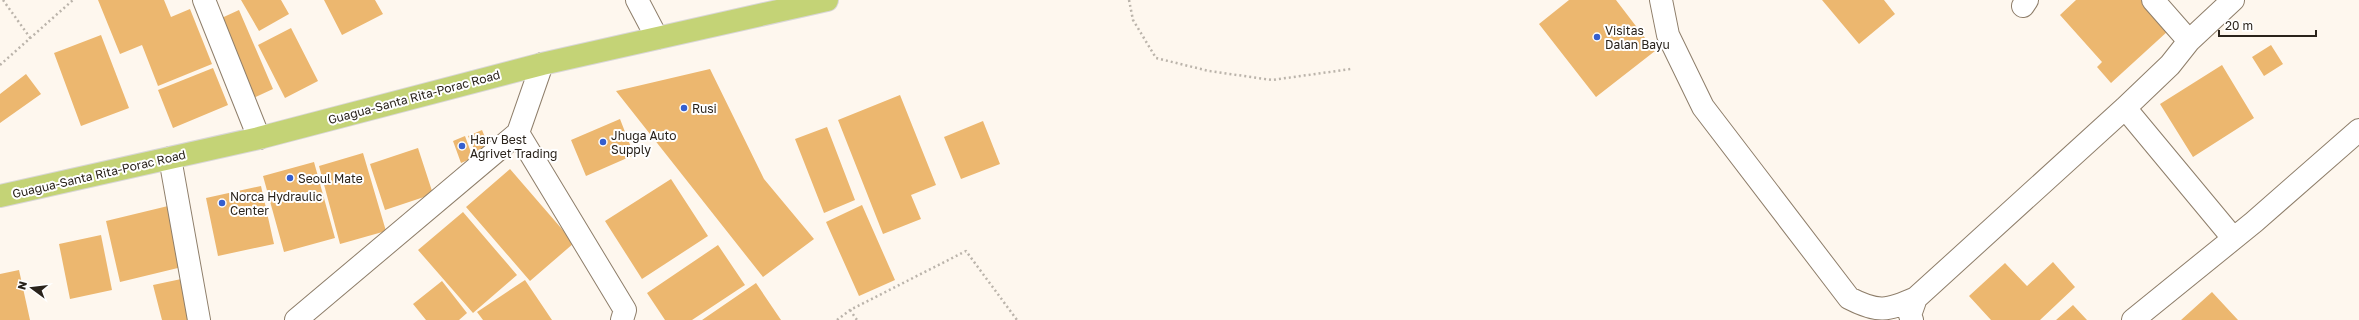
<svg xmlns="http://www.w3.org/2000/svg" width="2359" height="320" font-family="'Golos Text',sans-serif">
  <style>
    .building { fill: #ecb76f }
    .lines { fill: none; stroke-linecap: round; stroke-linejoin: round }
    .minor-casing { stroke: #8e7e6a; stroke-width: 24 }
    .major-casing { stroke: #d9d7d6; stroke-width: 24 }
    .path { stroke: #bbb4ab; stroke-width: 2.5; stroke-dasharray: 2 3; stroke-linecap: butt }
    .minor { stroke: #fff; stroke-width: 22 }
    .major { stroke: #c4d376; stroke-width: 22 }
    .poi-dot { fill: #355fcf; stroke: #fff; stroke-width: 1.5 }
    .labels { text-anchor: middle; dominant-baseline: central; stroke-width: 4; stroke-linejoin: round; paint-order: stroke }
    .poi-label { font-size: 12px; fill: #2a231b; stroke: #fff; text-anchor: start }
    .street-label { font-size: 12px; fill: #2a231b; stroke: #fff }
  </style>
  <rect width="100%" height="100%" fill="#fef7ee"/>
  <!-- building -->
  <path class="building" d="M98 0H164L171 17 190 9 212 64 158 86 142 45 120 54Z
    M241 0H281L289 14 259 31Z
    M324 0H375L383 14 342 35Z
    M1569 0H1616L1655 51 1596 97 1539 24Z
    M1822 0H1884L1895 14 1859 44Z
    M2076 0H2141L2168 31 2111 83 2097 67 2102 62 2060 15Z
    M239 10 273 89 249 100 215 21Z
    M291 28 318 81 285 98 258 45Z
    M101 35 129 108 81 126 54 53Z
    M2271 45 2283 64 2264 76 2252 57Z
    M2222 65 2254 118 2193 157 2160 104Z
    M213 68 228 105 173 128 158 90Z
    M710 69 764 179 814 239 763 277 616 91Z
    M26 74 41 94 0 123V94Z
    M900 95 936 185 911 195 921 219 883 234 838 120Z
    M620 119 634 155 586 176 571 140Z
    M983 121 1000 164 961 179 944 137Z
    M827 127 855 200 824 213 795 139Z
    M482 130 489 147 476 153 468 136Z
    M465 136 473 158 461 163 453 141Z
    M418 148 433 194 385 210 370 164Z
    M363 153 386 231 340 244 319 166Z
    M314 162 335 238 284 252 263 176Z
    M510 169 574 243 530 281 466 207Z
    M671 179 708 236 642 279 605 221Z
    M261 186 274 244 218 256 206 198Z
    M862 205 895 280 859 296 826 222Z
    M168 206 182 267 120 282 106 221Z
    M463 212 517 275 473 313 418 250Z
    M101 235 112 290 70 299 59 244Z
    M718 245 745 285 692 320H665L647 293Z
    M2053 262 2075 287 2040 320H1991L1969 296 2005 263 2027 286Z
    M19 270 30 320H0V274Z
    M186 278 195 320H162L153 285Z
    M525 280 552 320H483L477 312Z
    M442 281 467 313 459 320H426L413 304Z
    M756 283 781 320H702Z
    M2212 292 2238 320H2181Z
    M2073 305 2087 320H2056Z"/>
  <g class="lines">
    <!-- minor casing -->
    <g class="minor-casing">
      <path id="minor" d="M204 0 259 138
        M637 0 657 38
        M1661 0 1668 35 1703 107 1849 298C1878 313 1887 311 1916 298
        M2023 6 2027 0
        M2189 41 2233 0
        M2125 108 2233 238
        M518 133 625 310 622 320
        M170 158 199 320
        M296 320 518 133 542 64
        M1912 320 1910 315 1916 298 2125 108 2170 65 2189 41 2153 0
        M2133 320 2254 222 2359 130"/>
    </g>
    <!-- major casing -->
    <g class="major-casing">
      <path id="major" d="M0 196 259 138 542 64 827 0"/>
    </g>
    <!-- path -->
    <path class="path" d="M3 0 31 39
      M1129 0 1133 20 1156 58 1209 71 1272 80 1351 69
      M0 65 73 0
      M850 310 857 320
      M837 320 850 310 966 251 1017 320"/>
    <!-- minor -->
    <use href="#minor" class="minor"/>
    <!-- major -->
    <use href="#major" class="major"/>
  </g>
  <!-- markers -->
  <g class="poi-dot">
    <circle cx="1597" cy="37" r="4"/>
    <circle cx="684" cy="108" r="4"/>
    <circle cx="603" cy="142" r="4"/>
    <circle cx="462" cy="146" r="4"/>
    <circle cx="290" cy="178" r="4"/>
    <circle cx="222" cy="203" r="4"/>
  </g>
  <g class="labels">
    <!-- poi labels -->
    <g class="poi-label">
      <text x="1605" y="30">Visitas<tspan x="1605" dy="14">Dalan Bayu</tspan></text>
      <text x="692" y="108">Rusi</text>
      <text x="611" y="135">Jhuga Auto<tspan x="611" dy="14">Supply</tspan></text>
      <text x="470" y="139">Harv Best<tspan x="470" dy="14">Agrivet Trading</tspan></text>
      <text x="298" y="178">Seoul Mate</text>
      <text x="230" y="196">Norca Hydraulic<tspan x="230" dy="14">Center</tspan></text>
    </g>
    <!-- street labels -->
    <g class="street-label">
      <text transform="translate(414 97) rotate(-15)">Guagua-Santa Rita-Porac Road</text>
      <text transform="translate(99 174) rotate(-13)">Guagua-Santa Rita-Porac Road</text>
    </g>
  </g>
  <!-- north arrow -->
  <g transform="translate(32 288) rotate(285)" stroke="#ffffff" stroke-width="3" paint-order="stroke">
  <path d="M0-3L7 15L0 10L-7 15Z" fill="#2a231b"/>
  <text y="-6" font-size="11" font-weight="bold" text-anchor="middle" fill="#2a231b">N</text>
  </g>
  <!-- scale -->
  <path d="M2219 30v6h97v-6" fill="none" stroke="#2a231b" stroke-width="2"/>
  <text x="2225" y="30" font-size="12" fill="#2a231b" stroke="#ffffff" stroke-width="3" paint-order="stroke">20 m</text>
</svg>
